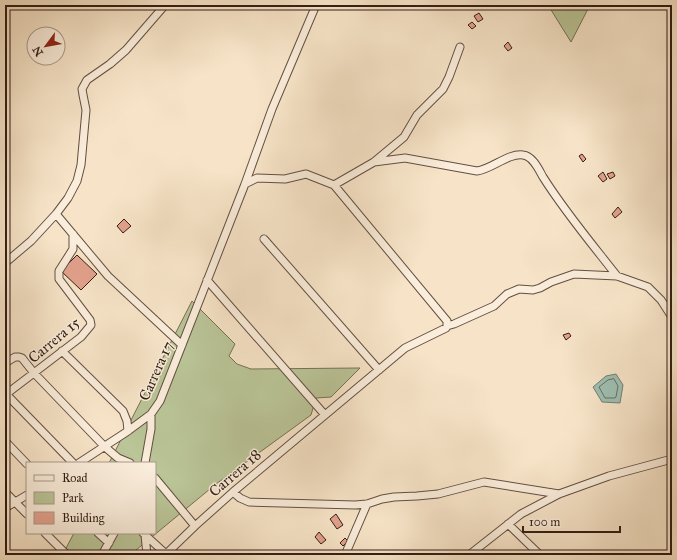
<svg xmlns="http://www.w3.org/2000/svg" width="677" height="560" font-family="'IM FELL Great Primer',serif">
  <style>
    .green { fill: #bac598; stroke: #767156 }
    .water { fill: #9ebfb2; stroke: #737e73 }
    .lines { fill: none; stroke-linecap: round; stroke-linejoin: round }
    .shore { stroke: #686e64; stroke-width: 1 }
    .building { fill: #e4a28e; stroke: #321d15 }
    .minor-casing { stroke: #634f42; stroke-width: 9 }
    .minor { stroke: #faeddb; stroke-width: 7 }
    .labels { text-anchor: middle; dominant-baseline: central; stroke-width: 3; stroke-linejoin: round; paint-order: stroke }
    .street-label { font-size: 15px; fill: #321d15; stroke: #faeddb }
  </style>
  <rect width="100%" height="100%" fill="#f7e4c8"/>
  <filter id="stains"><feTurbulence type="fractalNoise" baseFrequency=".005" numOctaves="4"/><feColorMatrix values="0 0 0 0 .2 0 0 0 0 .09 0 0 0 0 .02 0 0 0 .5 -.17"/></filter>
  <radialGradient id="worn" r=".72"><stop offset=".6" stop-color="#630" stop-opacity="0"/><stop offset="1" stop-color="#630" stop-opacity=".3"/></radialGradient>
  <!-- green -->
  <path class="green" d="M548 5H590L571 42Z
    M192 301 235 344 229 356 237 364 251 369 360 368 331 397 316 398 311 415 216 484 130 555H67L64 552 74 533H155V463H109Z"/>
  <!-- water -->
  <path class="water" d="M616 374 623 385 620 403 602 402 593 387 606 376Z"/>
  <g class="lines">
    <!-- shore -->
    <path class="shore" d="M614 379 618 386 616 397 615 398H605L599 387 608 380Z"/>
  </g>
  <!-- building -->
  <path class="building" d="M479 13 483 19 478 22 474 16Z
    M472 22 476 26 472 29 468 25Z
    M508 42 512 48 508 51 504 46Z
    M582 154 586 159 583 162 579 156Z
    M603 172 607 179 603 182 598 176Z
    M613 172 615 176 610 179 607 174Z
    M618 207 622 212 615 218 612 214Z
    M124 219 131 226 123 233 117 226Z
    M77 255 97 274 81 290 61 271Z
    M569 333 571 336 566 340 563 335Z
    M336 514 343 525 337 529 330 519Z
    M319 532 326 540 321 544 315 537Z
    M345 538 348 541 343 546 340 543Z"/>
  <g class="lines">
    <!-- minor casing -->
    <g class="minor-casing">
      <path id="minor" d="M374 162 405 158 477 171C492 169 508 153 523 155 533 156 539 170 543 177 565 212 592 244 617 276
        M245 184 257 178 285 179 306 174 334 185 447 321V326
        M334 185 374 162 404 137 417 115 443 89 449 77 460 47
        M56 214 108 276 182 345
        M264 239 379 370
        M5 263 31 241 56 214 68 198 77 181 81 165 86 110 83 95 82 89 87 80 110 64 126 50 165 5
        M207 280 325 415
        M62 351 123 411 127 421 128 431
        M5 363 15 357H19L22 358 34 373 105 447 118 458 130 463
        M5 393 73 463
        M5 395 81 337 91 325 90 320 59 279V271L73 249V234
        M5 441 27 464
        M79 463 128 431 151 414 160 401 245 184 272 109 316 5
        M145 463 151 429V414
        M155 478 195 526
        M5 492 27 514
        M233 492 240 498 249 502 355 505 367 504 382 499 394 497 417 496 438 494 484 482 559 494
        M5 508 27 495
        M508 524 540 555
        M45 533 67 555
        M98 533 109 543
        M143 533 166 554
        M145 535 147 555
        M102 555 114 533
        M165 555 195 526 233 492 405 348 446 328 447 326 454 324 494 306 507 294 519 289 533 290 540 288 551 282 574 274 617 276 648 287 661 300 672 317
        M345 555 367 504
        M469 555 521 514 559 494 609 476 672 459"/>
    </g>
    <!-- minor -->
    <use href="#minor" class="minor"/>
  </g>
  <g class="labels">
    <!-- street labels -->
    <g class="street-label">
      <text transform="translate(54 340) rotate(-40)">Carrera 15</text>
      <text transform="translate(156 371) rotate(-66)">Carrera 17</text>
      <text transform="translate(235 473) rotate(-41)">Carrera 18</text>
    </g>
  </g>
  <!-- margin -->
  <rect width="677" height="560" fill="none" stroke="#f7e4c8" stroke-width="20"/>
  <rect x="6" y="6" width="665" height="548" fill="none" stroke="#321d15" stroke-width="2"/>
  <rect x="10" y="10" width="657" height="540" fill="none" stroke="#321d15"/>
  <!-- legend -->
  <rect x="26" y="462" width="130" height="72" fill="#faeddb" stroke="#aa9a8c"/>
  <rect x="34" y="475" width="20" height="6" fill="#faeddb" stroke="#aa9a8c"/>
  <text x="62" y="482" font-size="12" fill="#321d15">Road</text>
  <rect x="34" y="492" width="20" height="12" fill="#bac598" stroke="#aa9a8c"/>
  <text x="62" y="502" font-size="12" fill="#321d15">Park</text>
  <rect x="34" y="512" width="20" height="12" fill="#e4a28e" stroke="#aa9a8c"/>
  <text x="62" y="522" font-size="12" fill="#321d15">Building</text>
  <!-- north arrow -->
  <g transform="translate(46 46) rotate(238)"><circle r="19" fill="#faeddb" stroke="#aa9a8c"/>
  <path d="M0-3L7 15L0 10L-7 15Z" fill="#8f2418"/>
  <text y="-6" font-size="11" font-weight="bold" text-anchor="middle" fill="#321d15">N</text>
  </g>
  <!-- scale -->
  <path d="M523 526v6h97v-6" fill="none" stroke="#321d15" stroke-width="2"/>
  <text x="529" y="526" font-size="12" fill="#321d15" stroke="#faeddb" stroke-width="3" paint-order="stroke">100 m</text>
  <rect width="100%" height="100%" filter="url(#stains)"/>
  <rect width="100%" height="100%" fill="url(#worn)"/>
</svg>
